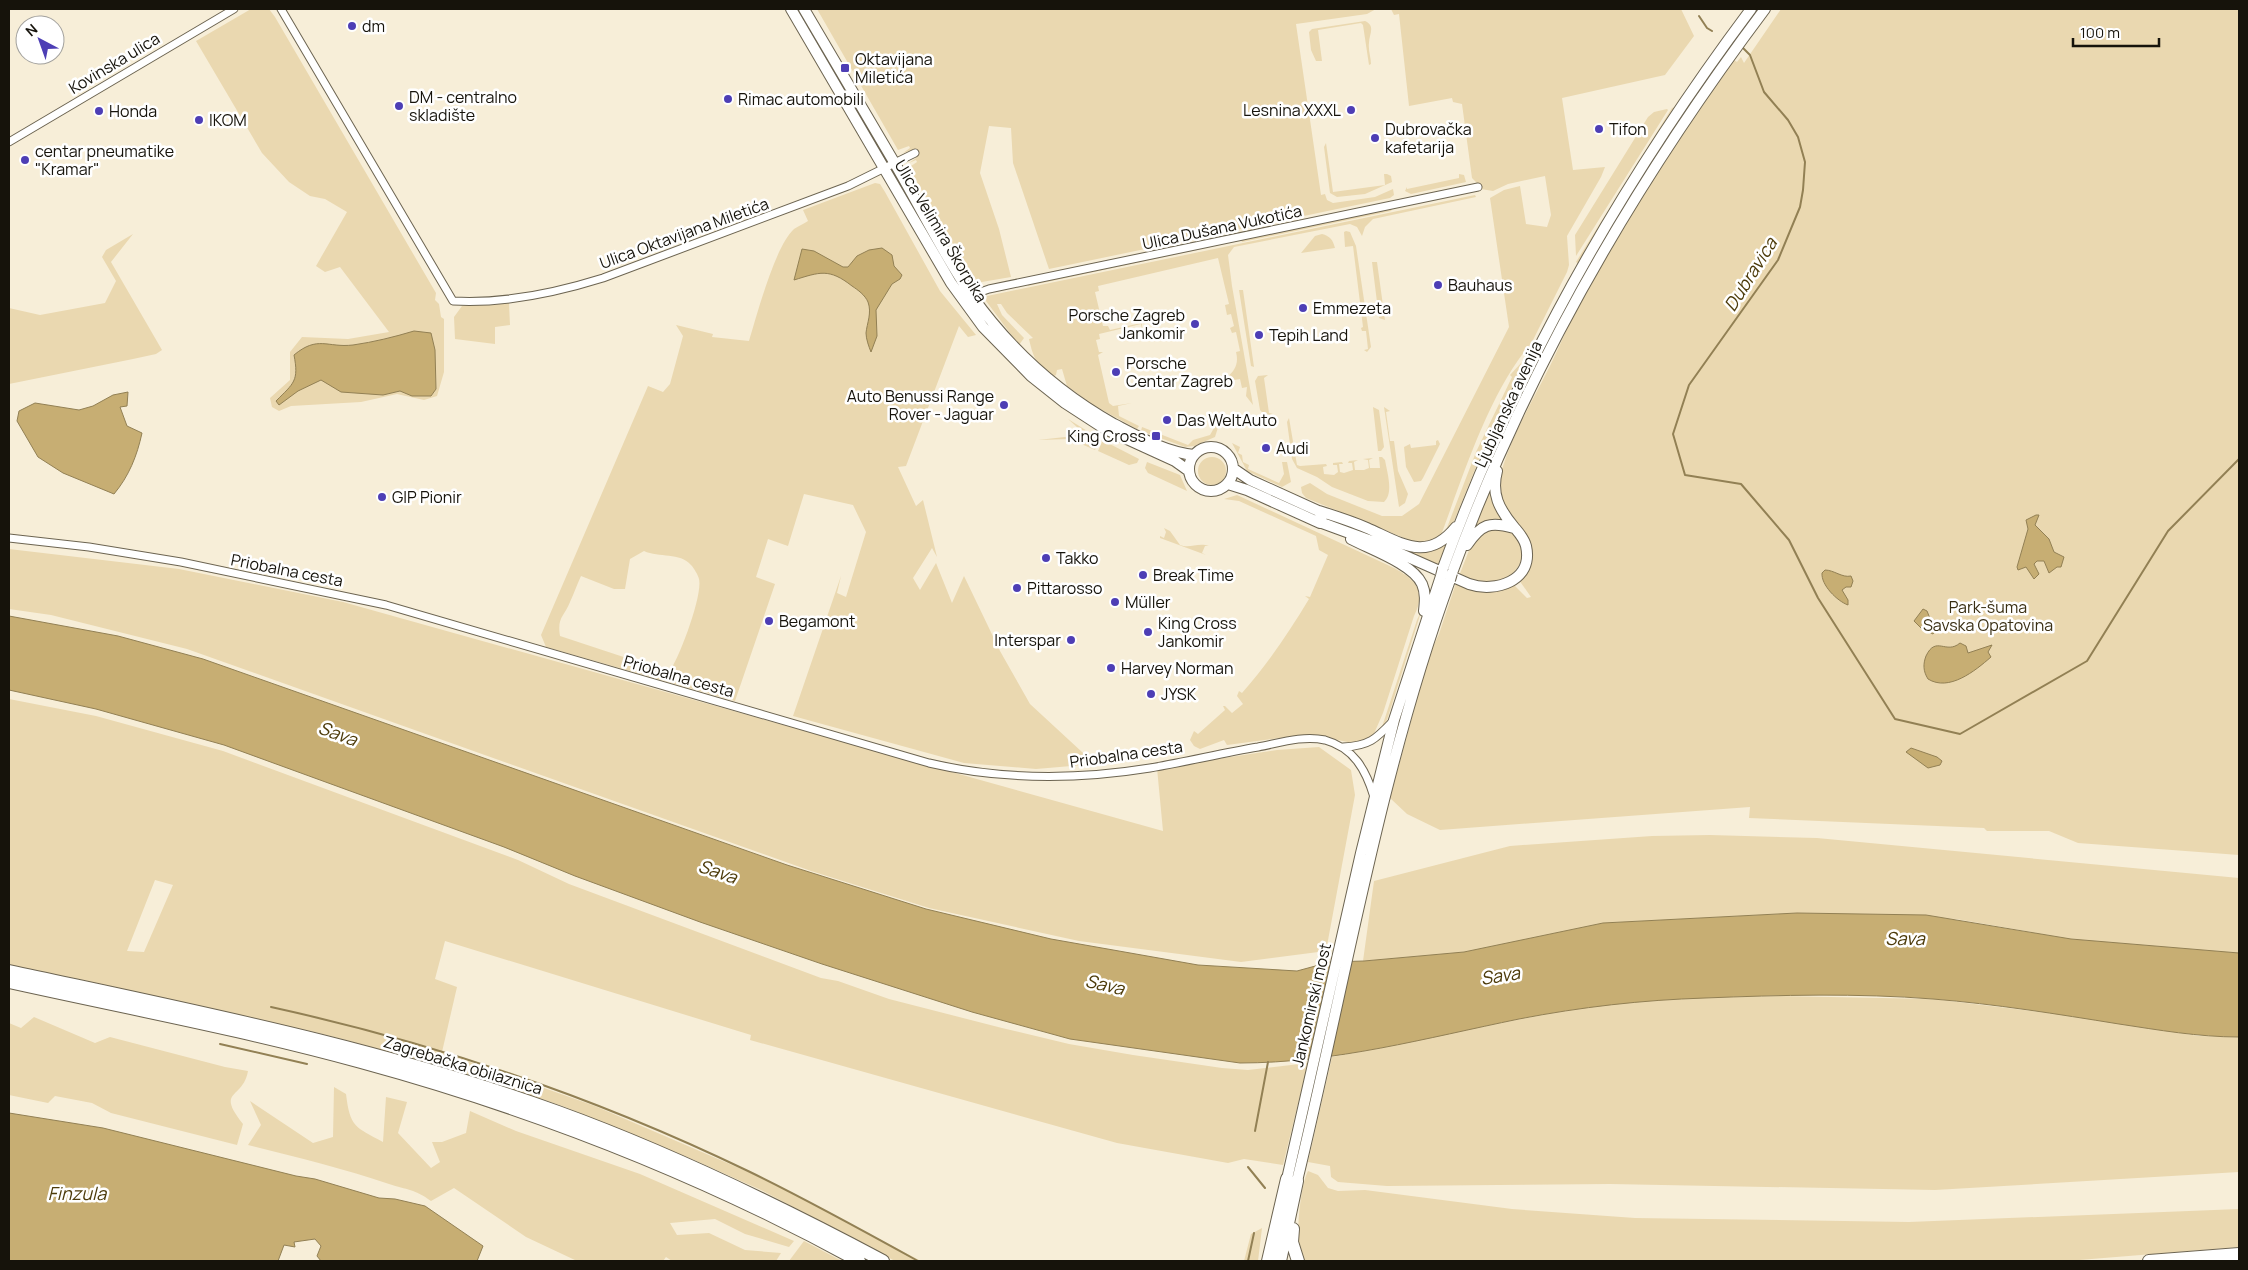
<svg xmlns="http://www.w3.org/2000/svg" width="2248" height="1270" font-family="Manrope,sans-serif">
  <style>
    .green { fill: #ead8b0; fill-rule: evenodd }
    .water { fill: #c7ae73; stroke: #928054 }
    .lines { fill: none; stroke-linecap: round; stroke-linejoin: round }
    .stream { stroke: #928054; stroke-width: 2 }
    .street-casing { stroke: #6c6451; stroke-width: 9 }
    .secondary-casing { stroke: #6c6451; stroke-width: 12 }
    .highway-casing { stroke: #6c6451; stroke-width: 14 }
    .street { stroke: #fff; stroke-width: 7 }
    .secondary { stroke: #fff; stroke-width: 10 }
    .highway { stroke: #fff; stroke-width: 12 }
    .secondary-bridge-casing { stroke: #6c6451; stroke-width: 12; stroke-linecap: butt }
    .secondary-bridge { stroke: #fff; stroke-width: 10 }
    .poi-dot { fill: #4d3eb5; stroke: #fff; stroke-width: 2 }
    .labels { text-anchor: middle; dominant-baseline: central; stroke-width: 5; stroke-linejoin: round; paint-order: stroke }
    .poi-label { font-size: 16px; fill: #16130b; stroke: #fff; text-anchor: start }
    .street-label { font-size: 16px; fill: #16130b; stroke: #fff }
    .park-label { font-size: 16px; fill: #3a2f13; stroke: #fff }
    .water-label { font-size: 18px; font-style: italic; fill: #4d3b0a; stroke: #fff }
  </style>
  <rect width="100%" height="100%" fill="#f7eed8"/>
  <!-- green -->
  <path class="green" d="M251 9H269L275 17 436 293 435 300 439 304 441 317 444 319V372L437 396 424 400 397 394 361 402 291 406 279 411 272 407 270 398 290 380V352L302 337 348 339 389 332 340 267 325 272 316 266 347 212 325 199 310 196 289 182 262 153 196 41Z
    M817 9H1376L1367 14 1296 24 1321 195 1325 194 1327 200 1333 203 1375 197 1393 189 1394 195 1390 198 1049 269 1013 163 1011 128 989 126 980 173 999 229 1011 277 976 283 911 172V166L917 162 916 160 909 163 916 158 912 150 903 153 910 148 909 146 898 150Z
    M1391 9H1681L1694 36 1665 75 1562 98 1573 170 1605 167 1601 177 1567 236 1569 265 1567 272 1528 350 1524 352C1486 402 1462 479 1440 538L1434 542H1414L1306 498 1302 493 1301 487 1310 483 1327 494 1382 516H1402L1419 504 1509 327 1490 198 1504 190 1520 186 1526 224 1547 227 1551 215 1545 176 1508 184 1493 191 1481 189 1480 183H1477L1472 178 1462 104 1453 102 1452 98 1409 106 1399 14 1394 15Z
    M1781 9H2239V855L2078 843 2049 831H1987L1984 828 1749 818 1750 807 1440 830 1407 814 1390 798 1429 655 1439 634 1456 583C1476 591 1494 597 1514 585L1527 598 1531 597 1519 580C1523 574 1528 567 1530 560 1536 537 1515 526 1504 509 1498 499 1498 479 1502 469 1515 427 1540 389 1558 349 1602 248 1668 148 1734 60L1737 62 1741 57 1744 63Z
    M1365 21C1376 26 1369 34 1369 43 1368 50 1371 58 1371 64L1369 65 1363 25 1361 23 1318 30 1322 61H1316L1311 50 1309 32 1312 29Z
    M1726 49 1728 51 1678 125 1503 437 1500 436 1560 315 1625 201Z
    M1675 107V108L1579 264 1576 262 1672 108Z
    M1667 109 1668 110 1576 256 1575 235 1648 117 1654 112Z
    M1326 143 1333 192 1385 185 1384 174H1387L1391 176 1392 182 1365 194 1337 197 1330 193 1324 147Z
    M1459 174 1464 175 1466 182 1411 194 1405 191 1407 187V189L1459 178Z
    M875 183 880 184 885 192 940 291 976 335 968 337 959 326 906 466 898 467 916 506 923 500 937 557 932 548 913 578 920 590 936 563 952 603 964 576 1000 651 1030 704 1095 764 1036 769 964 763 793 716 841 576 837 593 846 597 866 532 853 505 804 494 788 546 768 539 756 577 775 584 735 701 546 647 541 635 648 386 663 392 670 384 683 336 676 325 713 334 712 337 749 341C757 315 775 246 794 229 798 226 804 224 808 221L803 210ZM644 551C659 558 680 552 691 565 694 568 698 575 699 579 703 595 679 659 669 672L560 636C557 617 564 617 570 602 574 593 577 585 581 576L614 589H625L630 559Z
    M1475 195 1476 197 1373 219 1365 227 1362 236 1357 227 1350 224 1234 247 1228 255 1232 286 1253 405 1246 396 1247 387 1242 388 1240 379 1228 381 1227 377C1235 371 1239 363 1236 352L1240 351 1236 332 1232 333 1230 328 1234 326 1231 314 1227 315 1225 305 1229 304 1218 258 1098 286 1099 291 1095 292 1103 326H1108L1110 330 1141 323 1140 319H1142V329L1141 324 1099 334 1100 339 1096 340 1099 352H1103L1098 355 1109 403 1113 406 1132 403 1118 406 1119 416 1139 426 1137 429 1093 405 1067 386 1062 369 1057 370 1056 375 1054 376C1036 362 1034 361 1029 339L1033 338 1007 313 1001 304H997L1002 315 1024 338 1019 345 986 301 987 296Z
    M1392 209 1391 211 1242 242 1241 240Z
    M1346 231 1350 232 1356 246 1371 347 1367 352 1364 350 1368 349 1366 331H1362L1361 328 1363 327 1353 246 1345 247 1344 232Z
    M133 234 111 262 162 350 156 354 133 359 9 384V308L40 315 105 303 116 281 102 257 106 250Z
    M1322 234C1330 236 1333 240 1335 248L1301 253 1315 236Z
    M1216 246 1028 286V285Z
    M1372 262H1377L1385 320 1379 318Z
    M1239 290H1243L1254 367 1251 366Z
    M509 303 510 325 495 327V344L455 339 454 317 462 306Z
    M1522 362 1524 364 1478 462 1452 526 1443 538 1476 452 1512 377 1510 375Z
    M1268 375 1264 378 1269 413 1273 414 1265 415 1260 410 1255 381 1258 376Z
    M1373 407 1379 410 1384 447 1381 451H1378Z
    M1384 407 1390 411 1386 412 1390 441H1394L1398 471 1408 494 1405 503 1399 507Z
    M1289 418 1297 465 1300 466 1326 464 1327 466 1323 467 1324 474 1334 475 1338 472 1337 465H1333V463L1342 462 1343 464H1339L1340 472 1344 473 1353 470 1352 463H1348L1349 461 1358 460 1354 462 1355 470H1364L1369 468 1368 460 1363 459 1373 458 1369 460 1370 468H1380L1379 457H1382L1385 460C1387 472 1394 493 1384 502L1368 501 1332 487 1317 477 1297 468 1292 459 1287 422Z
    M1068 419 1100 439 1095 450 1070 439 1038 440 1074 436 1078 428Z
    M1218 421H1220L1215 437 1194 446 1185 447 1141 431 1142 427 1188 445 1193 440 1210 435Z
    M1438 440 1440 444 1423 478 1421 481 1414 482 1406 467 1404 447 1410 444 1411 448 1436 445V441Z
    M1104 441 1139 459 1137 463 1129 465 1098 451 1102 442Z
    M1232 443 1240 447 1238 453 1242 455 1243 462 1249 465 1248 469 1279 483 1284 474 1282 462H1287L1291 482 1282 487 1247 471Z
    M1198 471a14 14 0 1 1 28 0a14 14 0 1 1-28 0Z
    M1147 462 1180 475 1187 491 1148 473 1145 468Z
    M1491 484 1507 522 1473 531Z
    M1237 495 1392 567C1415 579 1427 590 1414 616L1383 713 1373 736 1361 742 1353 743 1312 735 1295 736 1227 745 1224 740 1200 749 1194 746 1190 740 1194 731 1198 734 1225 710 1223 706H1225L1232 713 1243 704 1237 696 1239 691 1242 693C1268 664 1289 632 1309 599L1305 596 1310 597 1328 555 1319 550 1316 536 1239 501 1224 499Z
    M1495 527C1501 529 1510 530 1514 534 1538 554 1510 585 1486 584 1478 584 1467 578 1459 576L1473 540 1480 532Z
    M1164 528 1170 531 1180 545C1190 549 1198 542 1209 546H1205L1202 553 1206 555 1160 538V536L1164 538 1166 532Z
    M1356 529 1406 547 1451 537 1440 566Z
    M9 549 179 569 343 602 1163 831 1157 768 1277 750 1319 747 1351 770 1355 795 1326 951 1241 962 1079 941 929 908 811 871 187 649 51 615 9 609Z
    M1422 609 1387 720 1381 730 1417 620Z
    M9 699 96 716 223 751 518 860 569 884 821 978 838 981 889 999 1002 1028 1069 1044 1133 1055 1222 1068 1248 1070 1308 1063 1283 1165 1244 1159 1228 1163 1117 1143 750 1040 751 1035 445 941 435 979 457 987 442 1052 595 1106 767 1180 921 1261H895L761 1190 694 1160 565 1107 453 1069 323 1034 9 965ZM155 880 173 885 144 952 127 951Z
    M1710 835 1817 838 2239 878V953L2071 939 1956 919 1797 913 1603 923 1464 952 1363 961 1374 881 1510 846 1652 836Z
    M1780 996 1933 999 2056 1014 2199 1036 2239 1037V1172L1935 1190 1610 1184 1387 1186 1338 1182 1331 1177 1330 1166 1308 1162 1332 1057C1426 1041 1518 1016 1612 1004 1668 997 1724 997 1780 996Z
    M34 1017 95 1043 110 1037 225 1067 248 1071C243 1100 215 1089 243 1124L237 1145 111 1113 92 1103 55 1096 48 1103 9 1095V1023L21 1028Z
    M334 1087 346 1094C350 1127 355 1127 383 1142L386 1097 407 1102 398 1133 431 1168 440 1162 432 1142H442L466 1133 470 1111 516 1131 640 1174 794 1241 789 1247 745 1234 715 1219 670 1223 677 1235 709 1233 745 1250 781 1253 776 1261H672L666 1257 663 1261H577L526 1237 454 1188 431 1201C415 1189 407 1190 389 1184 342 1168 295 1157 248 1145L261 1125 250 1101 313 1143 333 1137Z
    M1308 1171 1318 1175 1328 1188 1338 1191 1365 1190 1512 1209 1635 1218 1909 1222 2239 1209V1247L2067 1261H1302C1294 1247 1300 1185 1308 1171Z
    M1262 1228 1258 1261H1244L1251 1234Z
    M804 1241 842 1261H789Z"/>
  <!-- water -->
  <path class="water" d="M882 248 892 255 894 266 902 275 900 279 892 284 876 310 877 336 871 352C869 347 866 339 866 333 867 323 872 313 868 302 865 295 858 290 852 286 829 268 820 272 794 280L802 249 814 251 843 267H848L857 256 869 250Z
    M414 331 431 333 435 350 436 389 431 396H412L400 391 383 395 341 392 321 380 298 391 279 405 276 401C294 383 299 381 294 355 318 335 327 348 353 345 374 342 394 337 414 331Z
    M128 392 127 406 120 407 127 426 142 433C137 456 129 476 114 494L63 473 38 457 17 421 19 411 35 403 79 410 93 406 113 395Z
    M2036 515H2039L2035 525 2049 539 2054 552 2064 557 2061 567H2057L2049 573 2044 561H2037L2034 564 2039 574 2034 579 2026 567 2018 570 2017 567 2028 529 2026 520Z
    M1825 570C1834 570 1842 578 1851 576L1853 581 1851 587H1846L1842 590 1848 600V605C1837 601 1821 585 1822 573Z
    M1923 609 1927 611 1935 631 1933 634 1921 628 1914 621Z
    M9 616 118 636 203 659 787 865 926 909 1051 939 1198 965 1297 971 1330 962 1364 961 1464 952 1603 923 1797 913 1926 915 2071 939 2239 953V1037C2198 1037 2159 1030 2119 1024 2057 1014 1995 1004 1933 999 1858 993 1780 995 1705 998 1642 1000 1581 1007 1519 1019 1426 1038 1335 1063 1240 1063L1070 1039 972 1012 822 964 700 922 575 876 504 847 224 745 96 709 9 690Z
    M1960 643 1966 646 1968 653 1992 645 1988 652 1991 657C1975 671 1949 692 1928 679 1923 671 1923 664 1926 656 1936 635 1946 655 1960 643Z
    M1911 748 1937 757 1942 761 1940 765 1928 768 1906 752Z
    M9 1113 103 1128 296 1176 315 1179 379 1198 395 1199 425 1206 483 1246 477 1261H321L317 1256 321 1246 315 1239 294 1242 295 1247 284 1245 278 1261H9Z"/>
  <g class="lines">
    <!-- stream -->
    <path class="stream" d="M1699 16 1707 28 1712 31
      M1743 48 1750 55 1764 92 1788 120 1798 137 1805 162 1803 190 1800 207 1778 260 1689 385 1673 434 1685 475 1741 484 1789 540 1818 598 1895 719 1960 734 2087 661 2168 531 2239 459
      M271 1007C435 1043 597 1098 748 1171 806 1199 862 1230 918 1261
      M220 1044 307 1064
      M1255 1131 1268 1062
      M1248 1167 1265 1188
      M1248 1261 1254 1233"/>
    <!-- street casing -->
    <g class="street-casing">
      <path id="street" d="M281 9 453 301C503 304 555 293 603 278L848 186 915 153
        M9 142 234 9
        M972 295 989 289 1478 187
        M9 538 89 547 181 562 386 605 929 763C1002 780 1076 780 1150 768 1186 762 1222 753 1258 747 1279 743 1303 735 1325 740 1354 748 1366 770 1374 797
        M1343 747C1369 746 1376 739 1393 721"/>
    </g>
    <!-- secondary casing -->
    <g class="secondary-casing">
      <path id="secondary" d="M791 9 951 283 983 327 1031 376 1065 403 1105 429 1175 461 1189 471
        M804 9C834 60 864 111 894 162 920 206 943 254 972 296 1010 349 1057 392 1114 424 1139 437 1165 452 1194 455
        M1189 469a22 22 0 1 1 44 0a22 22 0 1 1-44 0Z
        M1234 469 1250 480 1325 514
        M1228 484 1247 490 1320 523
        M1319 511C1335 516 1351 521 1367 528 1401 543 1427 563 1456 527
        M1314 520 1374 542 1469 584C1495 593 1534 581 1526 546 1524 538 1519 533 1514 527 1499 509 1491 494 1497 471
        M1351 539C1370 549 1413 564 1422 584 1426 593 1425 602 1424 611
        M1467 545C1481 524 1490 521 1514 528
        M1443 568C1516 367 1623 180 1751 9
        M1452 573C1526 369 1635 182 1765 9
        M1287 1179 1361 853 1394 720 1441 576
        M1297 1181C1346 980 1379 775 1450 580"/>
    </g>
    <!-- highway casing -->
    <g class="highway-casing">
      <path id="highway" d="M9 971C194 1011 380 1047 558 1112 671 1153 778 1205 883 1261
        M9 982C126 1008 245 1030 361 1062 537 1110 700 1174 859 1261
        M1293 1229 1292 1242 1298 1261
        M1268 1261 1287 1179
        M1280 1261 1297 1181
        M2149 1261 2239 1254"/>
    </g>
    <!-- street -->
    <use href="#street" class="street"/>
    <!-- secondary -->
    <use href="#secondary" class="secondary"/>
    <!-- highway -->
    <use href="#highway" class="highway"/>
    <!-- secondary-bridge casing -->
    <g class="secondary-bridge-casing">
      <path id="secondary-bridge" d="M1441 576 1443 568
        M1450 580 1452 573"/>
    </g>
    <!-- secondary-bridge -->
    <use href="#secondary-bridge" class="secondary-bridge"/>
  </g>
  <!-- markers -->
  <g class="poi-dot">
    <circle cx="352" cy="26" r="5"/>
    <rect x="840" y="63" width="10" height="10" rx="2.5"/>
    <circle cx="728" cy="99" r="5"/>
    <circle cx="399" cy="106" r="5"/>
    <circle cx="1351" cy="110" r="5"/>
    <circle cx="99" cy="111" r="5"/>
    <circle cx="199" cy="120" r="5"/>
    <circle cx="1599" cy="129" r="5"/>
    <circle cx="1375" cy="138" r="5"/>
    <circle cx="25" cy="160" r="5"/>
    <circle cx="1438" cy="285" r="5"/>
    <circle cx="1303" cy="308" r="5"/>
    <circle cx="1195" cy="324" r="5"/>
    <circle cx="1259" cy="335" r="5"/>
    <circle cx="1116" cy="372" r="5"/>
    <circle cx="1004" cy="405" r="5"/>
    <circle cx="1167" cy="420" r="5"/>
    <rect x="1151" y="431" width="10" height="10" rx="2.5"/>
    <circle cx="1266" cy="448" r="5"/>
    <circle cx="382" cy="497" r="5"/>
    <circle cx="1046" cy="558" r="5"/>
    <circle cx="1143" cy="575" r="5"/>
    <circle cx="1017" cy="588" r="5"/>
    <circle cx="1115" cy="602" r="5"/>
    <circle cx="769" cy="621" r="5"/>
    <circle cx="1148" cy="632" r="5"/>
    <circle cx="1071" cy="640" r="5"/>
    <circle cx="1111" cy="668" r="5"/>
    <circle cx="1151" cy="694" r="5"/>
  </g>
  <g class="labels">
    <!-- poi labels -->
    <g class="poi-label">
      <text x="362" y="26">dm</text>
      <text x="855" y="59">Oktavijana<tspan x="855" dy="18">Miletića</tspan></text>
      <text x="409" y="97">DM - centralno<tspan x="409" dy="18">skladište</tspan></text>
      <text x="738" y="99">Rimac automobili</text>
      <text x="1341" y="110" text-anchor="end">Lesnina XXXL</text>
      <text x="109" y="111">Honda</text>
      <text x="209" y="120">IKOM</text>
      <text x="1385" y="129">Dubrovačka<tspan x="1385" dy="18">kafetarija</tspan></text>
      <text x="1609" y="129">Tifon</text>
      <text x="35" y="151">centar pneumatike<tspan x="35" dy="18">"Kramar"</tspan></text>
      <text x="1448" y="285">Bauhaus</text>
      <text x="1313" y="308">Emmezeta</text>
      <text x="1185" y="315" text-anchor="end">Porsche Zagreb<tspan x="1185" dy="18">Jankomir</tspan></text>
      <text x="1269" y="335">Tepih Land</text>
      <text x="1126" y="363">Porsche<tspan x="1126" dy="18">Centar Zagreb</tspan></text>
      <text x="994" y="396" text-anchor="end">Auto Benussi Range<tspan x="994" dy="18">Rover - Jaguar</tspan></text>
      <text x="1177" y="420">Das WeltAuto</text>
      <text x="1146" y="436" text-anchor="end">King Cross</text>
      <text x="1276" y="448">Audi</text>
      <text x="392" y="497">GIP Pionir</text>
      <text x="1056" y="558">Takko</text>
      <text x="1153" y="575">Break Time</text>
      <text x="1027" y="588">Pittarosso</text>
      <text x="1125" y="602">Müller</text>
      <text x="779" y="621">Begamont</text>
      <text x="1158" y="623">King Cross<tspan x="1158" dy="18">Jankomir</tspan></text>
      <text x="1061" y="640" text-anchor="end">Interspar</text>
      <text x="1121" y="668">Harvey Norman</text>
      <text x="1161" y="694">JYSK</text>
    </g>
    <!-- street labels -->
    <g class="street-label">
      <text transform="translate(114 63) rotate(-31)">Kovinska ulica</text>
      <text transform="translate(1222 227) rotate(-12)">Ulica Dušana Vukotića</text>
      <text transform="translate(941 231) rotate(59)">Ulica Velimira Škorpika</text>
      <text transform="translate(684 233) rotate(-20)">Ulica Oktavijana Miletića</text>
      <text transform="translate(1508 404) rotate(-65)">Ljubljanska avenija</text>
      <text transform="translate(287 570) rotate(11)">Priobalna cesta</text>
      <text transform="translate(679 676) rotate(16)">Priobalna cesta</text>
      <text transform="translate(1126 754) rotate(-8)">Priobalna cesta</text>
      <text transform="translate(1311 1005) rotate(-77)">Jankomirski most</text>
      <text transform="translate(463 1065) rotate(17)">Zagrebačka obilaznica</text>
    </g>
    <!-- park labels -->
    <g class="park-label">
      <text x="1988" y="607">Park-šuma<tspan x="1988" dy="18">Savska Opatovina</tspan></text>
    </g>
    <!-- water labels -->
    <g class="water-label">
      <text transform="translate(1750 274) rotate(-58)">Dubravica</text>
      <text transform="translate(338 733) rotate(20)">Sava</text>
      <text transform="translate(718 871) rotate(19)">Sava</text>
      <text x="1905" y="938">Sava</text>
      <text transform="translate(1500 975) rotate(-9)">Sava</text>
      <text transform="translate(1105 984) rotate(13)">Sava</text>
      <text x="77" y="1193">Finzula</text>
    </g>
  </g>
  <!-- border -->
  <rect width="2248" height="1270" fill="none" stroke="#16130b" stroke-width="20"/>
  <!-- north arrow -->
  <g transform="translate(40 40) rotate(319)"><circle r="24" fill="#ffffff" stroke="#a2a19d"/>
  <path d="M0-4L9 19L0 12L-9 19Z" fill="#4d3eb5"/>
  <text y="-8" font-size="14" font-weight="bold" text-anchor="middle" fill="#16130b">N</text>
  </g>
  <!-- scale -->
  <path d="M2073 38v8h86v-8" fill="none" stroke="#16130b" stroke-width="2.5"/>
  <text x="2080" y="38" font-size="15" fill="#16130b" stroke="#ffffff" stroke-width="4" paint-order="stroke">100 m</text>
</svg>
